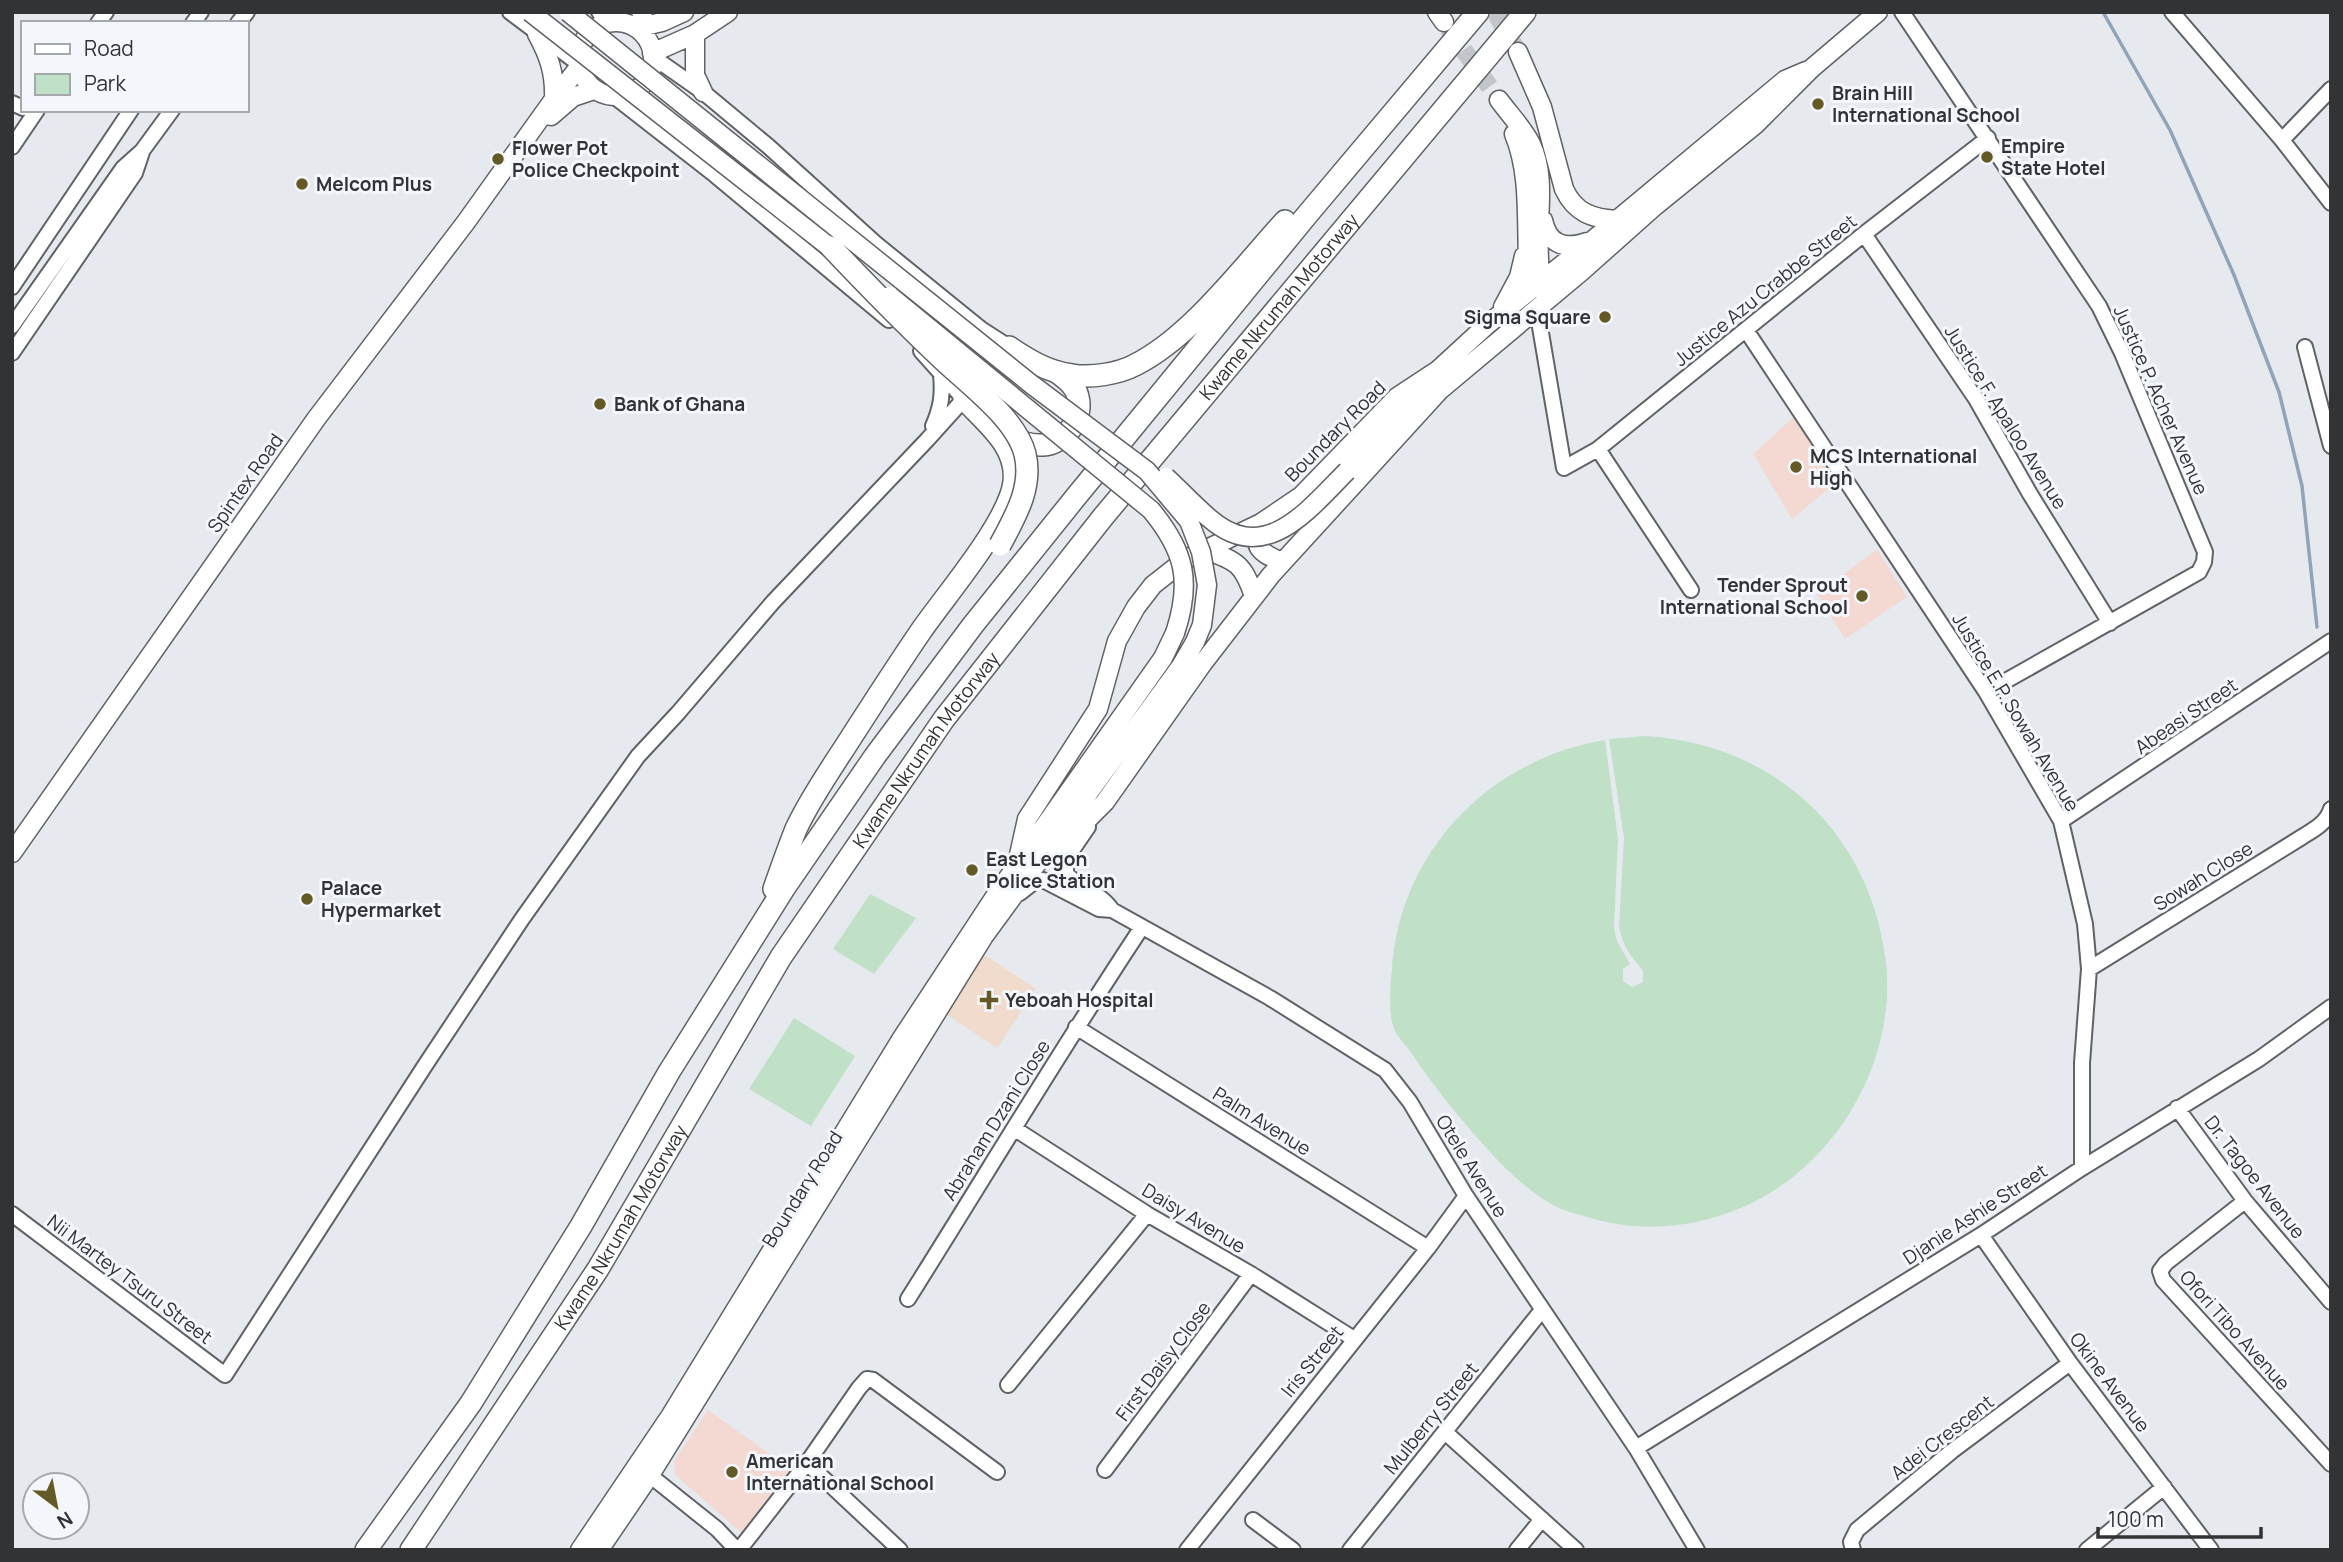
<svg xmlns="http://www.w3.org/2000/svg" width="2343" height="1562" font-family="Manrope,sans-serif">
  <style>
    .education { fill: #f3d9d2 }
    .medical { fill: #f0dbcd }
    .green { fill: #c0e0c7 }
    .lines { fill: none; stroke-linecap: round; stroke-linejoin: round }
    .stream { stroke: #90a4b9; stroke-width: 3.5 }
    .major-tunnel { stroke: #c2c5ca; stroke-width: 18; stroke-dasharray: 18 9; stroke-linecap: butt }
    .minor-casing { stroke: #5f6266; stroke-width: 18 }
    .major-casing { stroke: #5f6266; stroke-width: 21 }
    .highway-casing { stroke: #5f6266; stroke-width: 24 }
    .minor { stroke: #fff; stroke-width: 14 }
    .major { stroke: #fff; stroke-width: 18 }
    .highway { stroke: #fff; stroke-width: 21 }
    .major-bridge-casing { stroke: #5f6266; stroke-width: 21; stroke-linecap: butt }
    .highway-bridge-casing { stroke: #5f6266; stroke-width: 24; stroke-linecap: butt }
    .major-bridge { stroke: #fff; stroke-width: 18 }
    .highway-bridge { stroke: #fff; stroke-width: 21 }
    .poi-dot { fill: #635a26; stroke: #f3f7fc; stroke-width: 2.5 }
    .labels { text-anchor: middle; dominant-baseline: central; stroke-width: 6; stroke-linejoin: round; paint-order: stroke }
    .poi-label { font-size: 19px; font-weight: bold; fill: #323335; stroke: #f3f7fc; text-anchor: start }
    .street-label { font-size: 19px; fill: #323335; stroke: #f3f7fc }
  </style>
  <rect width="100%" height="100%" fill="#e6eaef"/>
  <!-- education -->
  <path class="education" d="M1796 415 1840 479 1792 519 1753 454Z
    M1877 549 1907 597 1845 639 1817 594Z
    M708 1410 791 1469 748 1533 743 1534 675 1475 674 1461Z"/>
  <!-- medical -->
  <path class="medical" d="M982 953 1036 989 997 1048 943 1012Z"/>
  <!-- green -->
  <path class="green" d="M1646 736C1772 744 1867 829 1885 955 1896 1030 1865 1108 1812 1160 1753 1219 1663 1242 1584 1216 1574 1213 1564 1211 1555 1206 1516 1185 1485 1147 1457 1114 1441 1095 1426 1074 1412 1054 1407 1046 1398 1038 1394 1029 1388 1012 1390 988 1392 969 1400 851 1490 759 1605 740L1618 839 1614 928 1617 941 1630 964 1623 969V981L1632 987 1643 982V970C1631 957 1623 947 1619 927L1624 838 1609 739Z
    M870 894 916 918 874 974 833 949Z
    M794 1018 855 1056 811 1126 749 1089Z"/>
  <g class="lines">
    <!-- stream -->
    <path class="stream" d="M2103 12 2170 130 2234 275 2279 392 2302 486 2317 627"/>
    <!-- major-tunnel -->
    <path class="major-tunnel" d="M1495 12 1518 52
      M1448 28 1499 100"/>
    <!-- minor casing -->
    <g class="minor-casing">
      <path id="minor" d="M510 12 579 64
        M599 12 609 23
        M1902 12 2099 306 2122 353 2205 552 2204 562 2199 572 1986 692
        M2172 12 2282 140 2331 203
        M98 23 106 12
        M193 23 201 12
        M238 23 247 12
        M653 57 703 92 768 146 875 243 981 329 1009 347
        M615 97 715 175 889 320
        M12 103 23 108
        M2282 140 2331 89
        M12 147 37 110
        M1864 234 1976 399 2030 494 2110 623
        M12 287 131 110
        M1543 303 1540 327 1564 468 1598 449 1864 234 1988 138
        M12 326 123 168 142 151 172 110
        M1746 330 1986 692 2061 821 2085 924 2089 969 2082 1063V1168
        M2305 347 2331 446
        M12 353 135 173 142 152
        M933 426C941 408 943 394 941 375
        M1598 449 1691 590
        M2061 821 2331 641
        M1088 827 1066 859V874C1080 888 1101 893 1112 910
        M1020 893 1034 882 1043 880 1099 909 1112 910 1270 998 1385 1070 1410 1102 1466 1196 1636 1448 1697 1550
        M2089 969 2302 837C2313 830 2327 823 2331 809
        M1076 1027 1428 1248
        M2177 1108 2245 1201 2331 1302
        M1015 1129 1147 1214 1251 1274 1354 1339
        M2245 1201 2166 1263 2160 1271 2163 1280 2331 1464
        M12 1214 225 1375 426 1064 522 919 638 756 678 713 773 602 927 440 964 399 921 351
        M1981 1235 2070 1363 2211 1550
        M908 1299C986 1175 1061 1049 1142 927
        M1008 1385 1147 1214
        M1445 1432 1576 1550
        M1636 1448 1981 1235 2082 1168 2259 1059 2331 1007
        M807 1463 900 1550
        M642 1469 717 1529 737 1550
        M1105 1470 1251 1274
        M1253 1520 1293 1550
        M739 1550 807 1463 859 1388 867 1379 873 1380 997 1472
        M1187 1550 1428 1248 1466 1196
        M1350 1550 1542 1310
        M1517 1550 1542 1519
        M1853 1550 1851 1542 1857 1530 1952 1451 2070 1363
        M2087 1550 2164 1487"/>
    </g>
    <!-- major casing -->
    <g class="major-casing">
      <path id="major" d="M641 12H643
        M1437 12 1444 22
        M579 59a37 37 0 1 1 74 0a37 37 0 1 1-74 0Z
        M636 28 662 22 684 12
        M537 34C549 56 555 73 554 99
        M695 34V75L703 92
        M1518 52 1542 107 1564 189C1575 213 1593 219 1618 220
        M652 53 695 34 728 12
        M1499 100C1510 115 1523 128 1531 144 1543 170 1540 197 1539 224 1538 246 1539 268 1541 290
        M551 116 573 97 594 90
        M1514 134C1532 177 1525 229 1529 275
        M1543 220C1548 244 1564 250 1587 242
        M1503 307 1519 277 1524 256
        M1347 471 1427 383
        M1261 523C1252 549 1259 551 1281 562
        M1206 550C1237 561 1243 564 1254 596
        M1044 852 1065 842 1105 802 1203 663 1271 575 1440 390 1582 271 1655 206 1756 124 1812 68 1878 12
        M12 853 316 419 466 222 554 99 579 67
        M1017 864 1027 819 1098 709 1117 641 1136 607 1153 585 1186 559 1261 523 1301 496 1397 397 1438 370 1488 324 1593 240 1785 80 1806 71
        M580 1550 671 1415 902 1038 996 895 1163 658 1175 633
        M599 1550 650 1475 984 936 1181 666 1195 642"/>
    </g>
    <!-- highway casing -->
    <g class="highway-casing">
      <g id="highway">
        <path d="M1009 347C1028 360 1048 372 1072 375 1091 378 1118 374 1135 365 1191 337 1243 267 1285 221"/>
        <path d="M1006 435C1018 441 1029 446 1043 445 1064 444 1084 419 1078 397 1076 386 1066 379 1057 372"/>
        <path d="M774 889C781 869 788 849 796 829 809 801 828 773 845 747 870 708 895 669 921 631 945 596 1009 522 1014 482 1018 446 986 423 964 399"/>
        <path d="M366 1550 471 1403 581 1226 669 1072 785 887 875 756 973 625 1075 498 1307 215 1478 12"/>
        <path id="s1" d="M411 1550 598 1269 781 957 944 719 1103 517 1525 12"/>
      </g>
    </g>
    <!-- minor -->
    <use href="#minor" class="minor"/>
    <!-- major -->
    <use href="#major" class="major"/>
    <!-- highway -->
    <use href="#highway" class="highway"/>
    <!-- major-bridge casing -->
    <g class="major-bridge-casing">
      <path id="major-bridge" d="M530 12 841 256
        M568 12 1031 384 1147 471 1189 521 1201 552 1207 585 1202 625 1195 642
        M890 296 1151 510C1185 551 1192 582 1175 633
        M1166 477C1180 490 1194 505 1209 518 1265 567 1308 510 1347 471"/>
    </g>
    <!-- highway-bridge casing -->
    <g class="highway-bridge-casing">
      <path id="highway-bridge" d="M831 247C866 284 901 320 937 354 964 381 1015 416 1025 454 1033 487 1015 517 1000 545"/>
    </g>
    <!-- major-bridge -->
    <use href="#major-bridge" class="major-bridge"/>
    <!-- highway-bridge -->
    <use href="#highway-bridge" class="highway-bridge"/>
  </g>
  <!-- markers -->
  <g class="poi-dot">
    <circle cx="1818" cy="104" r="7"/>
    <circle cx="1987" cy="157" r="7"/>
    <circle cx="498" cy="159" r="7"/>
    <circle cx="302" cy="184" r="7"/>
    <circle cx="1605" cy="317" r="7"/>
    <circle cx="600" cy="404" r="7"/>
    <circle cx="1796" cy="467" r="7"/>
    <circle cx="1862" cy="596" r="7"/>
    <circle cx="972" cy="870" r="7"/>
    <circle cx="307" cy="899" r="7"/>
    <path d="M985.5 989.5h7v7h7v7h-7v7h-7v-7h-7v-7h7z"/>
    <circle cx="732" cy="1472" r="7"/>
  </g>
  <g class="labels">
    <!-- poi labels -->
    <g class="poi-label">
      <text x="1832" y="93">Brain Hill<tspan x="1832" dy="22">International School</tspan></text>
      <text x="2001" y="146">Empire<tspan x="2001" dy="22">State Hotel</tspan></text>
      <text x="512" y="148">Flower Pot<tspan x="512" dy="22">Police Checkpoint</tspan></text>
      <text x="316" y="184">Melcom Plus</text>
      <text x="1591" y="317" text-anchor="end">Sigma Square</text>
      <text x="614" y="404">Bank of Ghana</text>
      <text x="1810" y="456">MCS International<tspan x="1810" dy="22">High</tspan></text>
      <text x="1848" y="585" text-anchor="end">Tender Sprout<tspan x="1848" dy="22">International School</tspan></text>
      <text x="986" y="859">East Legon<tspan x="986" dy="22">Police Station</tspan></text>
      <text x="321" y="888">Palace<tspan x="321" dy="22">Hypermarket</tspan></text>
      <text x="1005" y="1000">Yeboah Hospital</text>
      <text x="746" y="1461">American<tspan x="746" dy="22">International School</tspan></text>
    </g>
    <!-- street labels -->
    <g class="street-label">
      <text transform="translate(1765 290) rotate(-39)">Justice Azu Crabbe Street</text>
      <text stroke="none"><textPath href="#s1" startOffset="1519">Kwame Nkrumah Motorway</textPath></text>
      <text transform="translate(2161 400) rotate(66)">Justice P. Acher Avenue</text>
      <text transform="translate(2006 417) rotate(58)">Justice F. Apaloo Avenue</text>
      <text transform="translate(1335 431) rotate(-45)">Boundary Road</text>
      <text transform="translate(245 483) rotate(-55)">Spintex Road</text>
      <text transform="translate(2016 712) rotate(59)">Justice E.P. Sowah Avenue</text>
      <text transform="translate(2186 716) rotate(-34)">Abeasi Street</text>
      <text stroke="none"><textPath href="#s1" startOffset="952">Kwame Nkrumah Motorway</textPath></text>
      <text transform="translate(2203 876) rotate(-32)">Sowah Close</text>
      <text transform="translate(996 1120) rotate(-58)">Abraham Dzani Close</text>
      <text transform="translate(1262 1121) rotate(32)">Palm Avenue</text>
      <text transform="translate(1472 1166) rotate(58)">Otele Avenue</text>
      <text transform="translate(2255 1177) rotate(52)">Dr. Tagoe Avenue</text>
      <text transform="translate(802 1189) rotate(-58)">Boundary Road</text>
      <text transform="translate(1975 1214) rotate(-33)">Djanie Ashie Street</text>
      <text transform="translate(1194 1218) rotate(31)">Daisy Avenue</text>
      <text stroke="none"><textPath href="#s1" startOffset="385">Kwame Nkrumah Motorway</textPath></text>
      <text transform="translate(130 1279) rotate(37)">Nii Martey Tsuru Street</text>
      <text transform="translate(2235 1330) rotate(48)">Ofori Tibo Avenue</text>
      <text transform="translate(1163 1361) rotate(-53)">First Daisy Close</text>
      <text transform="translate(1312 1361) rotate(-51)">Iris Street</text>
      <text transform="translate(2110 1382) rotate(53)">Okine Avenue</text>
      <text transform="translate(1431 1418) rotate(-51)">Mulberry Street</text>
      <text transform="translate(1942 1437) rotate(-38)">Adei Crescent</text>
    </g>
  </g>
  <!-- border -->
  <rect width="2343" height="1562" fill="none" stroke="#323335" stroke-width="28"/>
  <!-- legend -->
  <rect x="21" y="21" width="228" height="91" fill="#f3f7fc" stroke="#a6a9ac" stroke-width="2"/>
  <rect x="35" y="44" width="35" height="10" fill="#ffffff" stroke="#a6a9ac" stroke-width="2"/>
  <text x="84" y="56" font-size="21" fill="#323335">Road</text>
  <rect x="35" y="74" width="35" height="21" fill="#c0e0c7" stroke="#a6a9ac" stroke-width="2"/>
  <text x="84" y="91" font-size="21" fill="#323335">Park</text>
  <!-- north arrow -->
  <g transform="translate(56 1506) rotate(148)"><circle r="33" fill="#f3f7fc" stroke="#a6a9ac" stroke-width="2"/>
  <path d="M0-5L12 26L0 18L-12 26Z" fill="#635a26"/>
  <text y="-10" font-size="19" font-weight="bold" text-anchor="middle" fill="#323335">N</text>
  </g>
  <!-- scale -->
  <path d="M2098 1527v10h163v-10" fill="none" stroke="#323335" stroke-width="3.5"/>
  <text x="2108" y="1527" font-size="21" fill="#323335" stroke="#f3f7fc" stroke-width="5" paint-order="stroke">100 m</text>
</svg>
